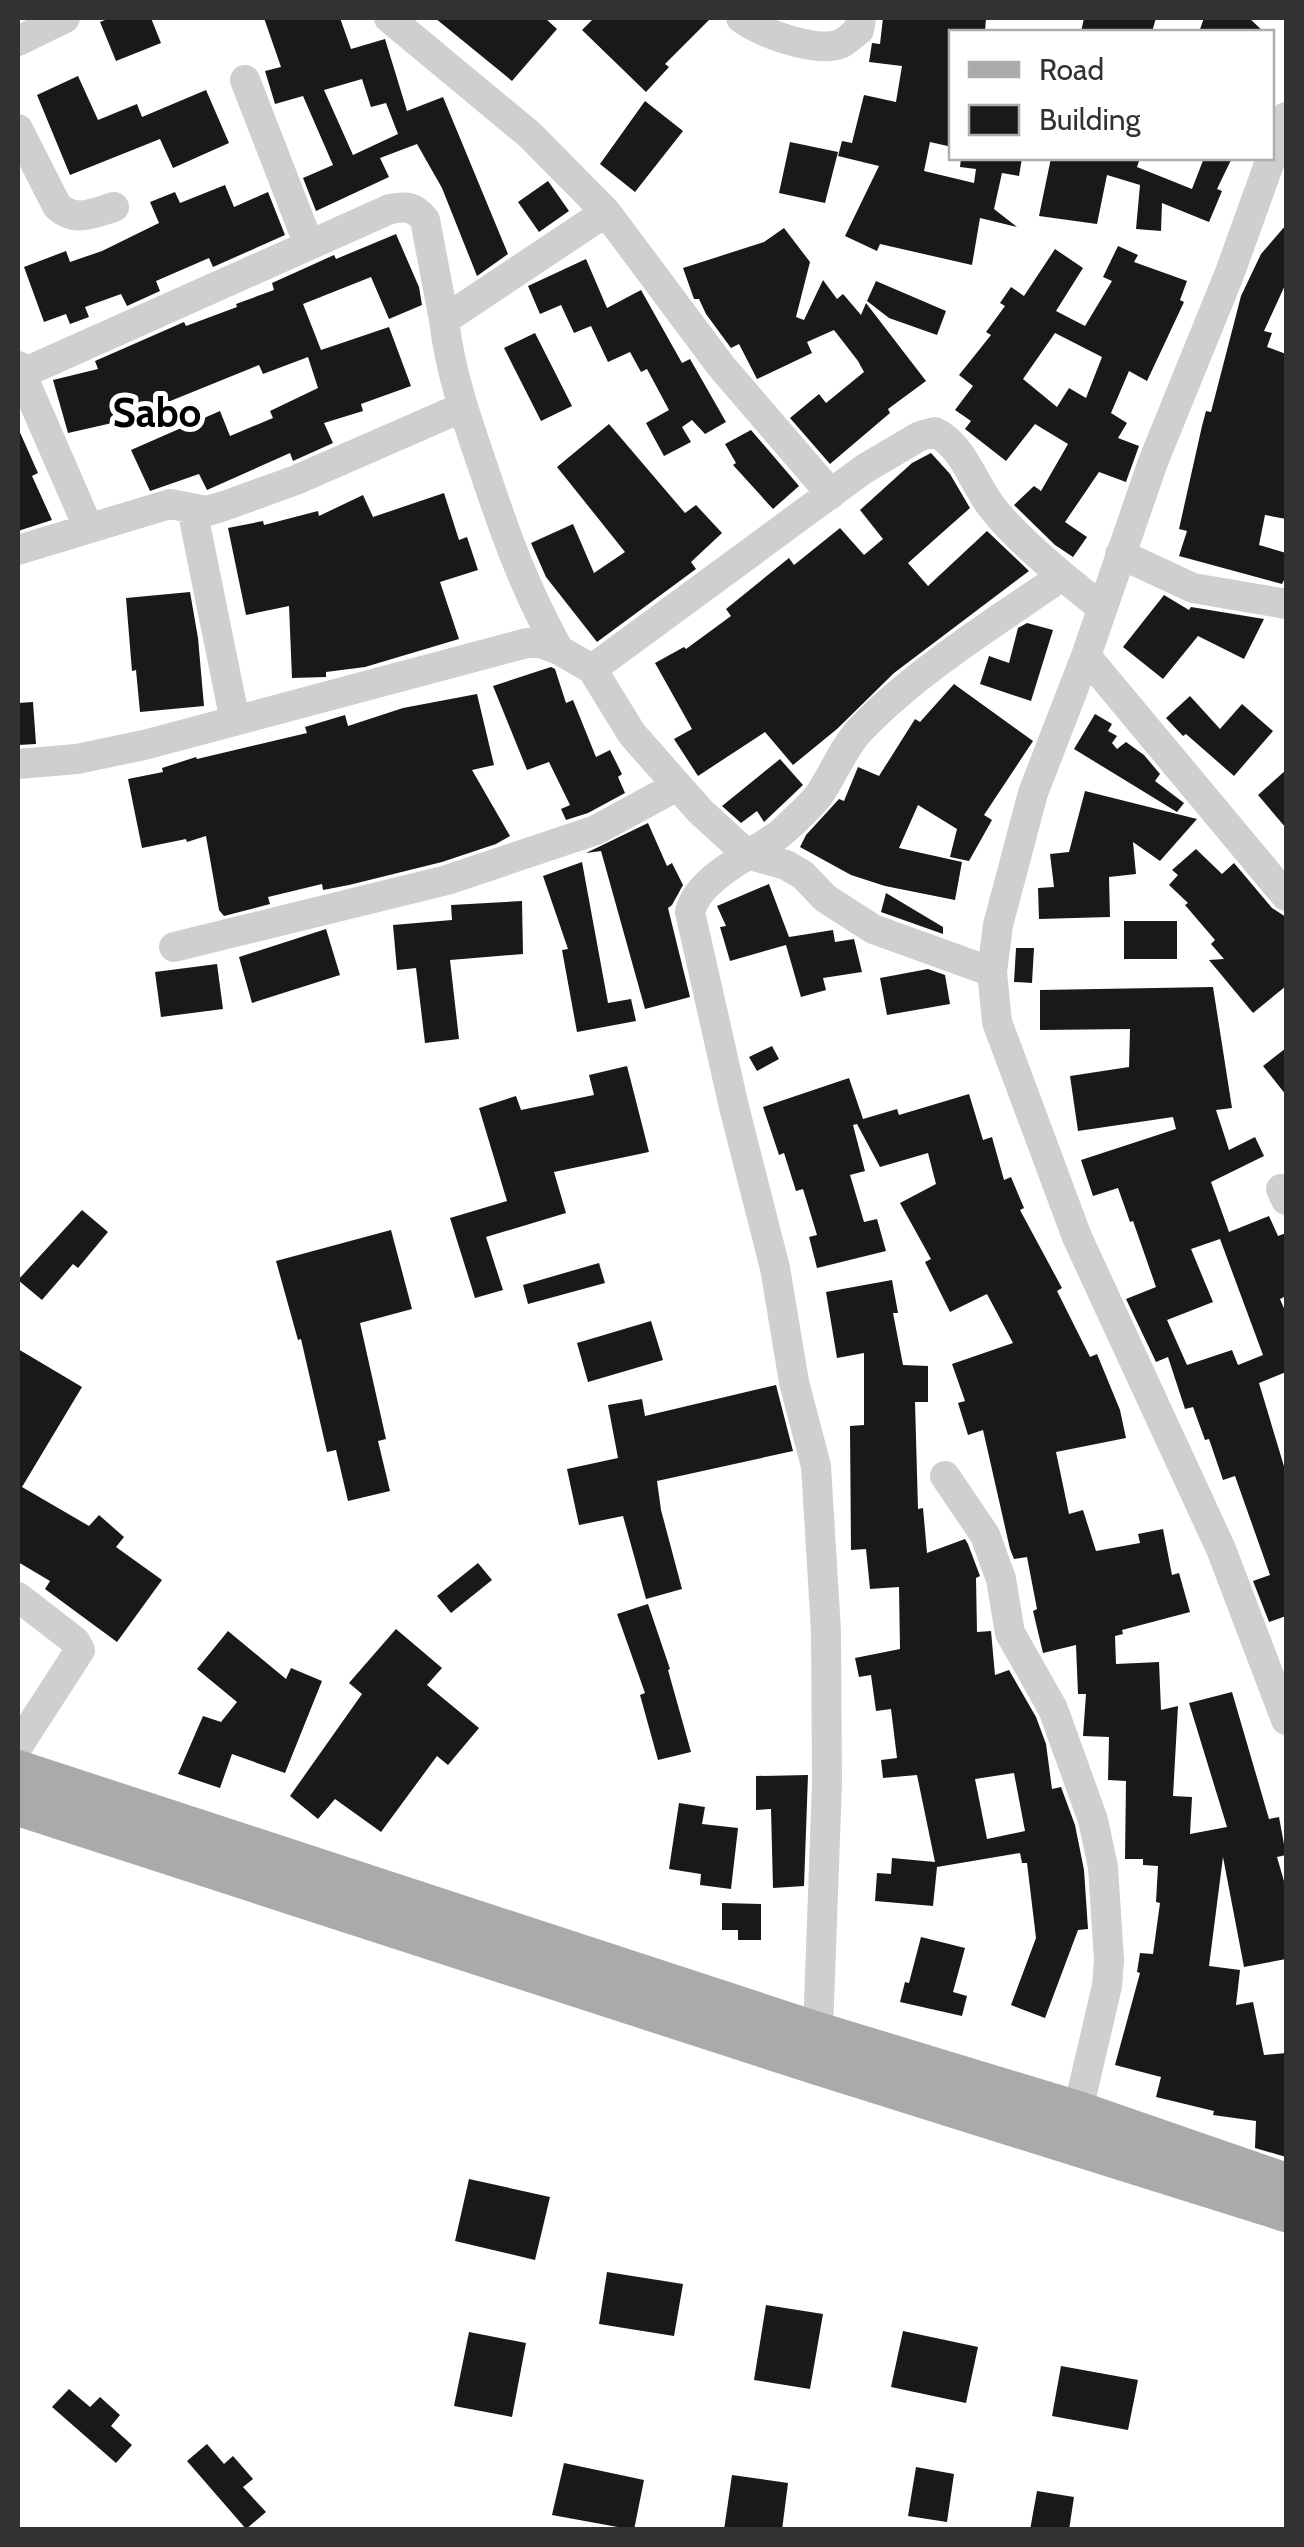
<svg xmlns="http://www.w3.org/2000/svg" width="1304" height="2547" font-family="Cabin,sans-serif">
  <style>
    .building { fill: #191919; fill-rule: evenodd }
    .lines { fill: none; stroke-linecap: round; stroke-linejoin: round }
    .minor { stroke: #cfcfcf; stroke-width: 30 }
    .major { stroke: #aaa; stroke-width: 38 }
    .labels { text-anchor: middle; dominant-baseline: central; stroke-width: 10; stroke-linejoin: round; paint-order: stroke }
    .quarter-label { font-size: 40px; font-weight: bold; fill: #000; stroke: #fff }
  </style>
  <rect width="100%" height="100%" fill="#fff"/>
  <!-- building -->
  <path class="building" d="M110 18H151L161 43 116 61 100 22Z
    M264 18H340L351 49 385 39 407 111 443 97 508 254 477 276 442 188 417 144 380 158 389 177 316 211 303 178 333 165 303 96 275 104 265 71 281 67ZM362 79 371 107 386 103 398 134 353 155 324 90Z
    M435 18H545L557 29 512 81Z
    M594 18H711L665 64 669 67 646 92 582 30Z
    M883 18H986L985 32H952V147L930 142 924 171 974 183 976 169 960 167 961 158H1022L1019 176 1002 173 994 209 1017 227 980 218 972 265 880 244 877 251 845 236 879 166 838 156 842 141 852 143 864 95 896 102 902 66 869 62 872 43 880 44Z
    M1084 18H1156L1152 32H1081Z
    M1204 18H1249L1264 32H1199Z
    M78 76 98 120 137 104 142 117 206 90 229 143 173 168 160 139 70 175 37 95Z
    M645 101 683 131 635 192 600 164Z
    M790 142 838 152 825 203 779 193Z
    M1051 158H1140L1137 167 1192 189 1204 158H1232L1217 189 1222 191 1209 222 1162 203 1161 231 1136 229 1140 185 1107 175 1097 224 1039 216Z
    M548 181 569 211 539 232 518 202Z
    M225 185 234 207 268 192 285 235 213 267 209 258 156 281 160 291 127 306 121 294 85 307 89 317 70 324 66 314 44 322 24 267 66 251 70 262 102 251 159 223 150 202 175 192 180 203Z
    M1286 225V283L1264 331 1272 333 1267 347 1286 354V519L1265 515 1259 545 1286 553V576L1282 584 1179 556 1187 531 1179 529 1202 426 1206 411 1211 412 1241 296 1261 254Z
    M784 228 810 262 796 317 804 320 823 280 837 299 843 294 861 315 866 303 926 381 888 409 890 413 830 464 790 418 819 394 826 403 864 372 858 361 834 330 807 342 812 353 757 379 739 344 731 348 706 314 699 299H694L683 268 764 242Z
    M396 234 419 287 422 305 389 319 371 277 303 304 321 350 389 327 411 386 361 404 363 411 324 423 333 443 293 461 290 453 207 490 199 474 150 491 131 450 220 411 230 436 273 418 270 411 318 388 308 357 263 374 259 365 121 421 68 433 53 380 98 369 95 361 184 322 186 326 237 307 236 304 274 290 272 283 334 255 336 259Z
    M1118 246 1138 255 1134 262 1187 281 1180 300 1184 302 1147 381 1129 371 1111 413 1127 423 1118 438 1139 446 1126 482 1099 472 1065 522 1087 537 1073 557 1055 545 1014 505 1034 486 1041 491 1068 444 1035 424 1006 461 965 429 971 421 955 410 973 386 959 375 991 335 986 332 1005 306 1000 303 1011 287 1024 296 1055 249 1083 268 1056 311 1085 326 1112 281 1103 277ZM1055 333 1102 357 1086 398 1069 388 1057 407 1023 379Z
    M586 259 607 308 641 290 682 363 690 359 726 422 705 434 692 420 682 427 691 442 664 456 646 423 669 410 647 369 641 372 630 352 608 362 591 326 574 333 561 305 540 314 528 286Z
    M876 281 946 311 937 335 889 318 867 301Z
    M535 333 572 406 541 421 504 348Z
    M609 424 685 513 696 505 722 533 691 562 696 569 597 642 546 577 531 543 573 524 594 573 625 552 557 467Z
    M18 428 38 473 32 476 52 520 18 531Z
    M751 430 799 486 773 509 733 465 736 463 725 444Z
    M931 453 950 474 970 508 908 563 928 586 987 531 1029 571 894 673 837 729 793 765 765 732 698 776 674 739 692 729 655 663 684 647 686 649 731 616 726 609 789 558 794 565 840 528 864 555 883 539 860 510 912 463Z
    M444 493 459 540 467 537 478 570 440 582 459 639 365 667 326 672V677L292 678 289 606 246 615 228 528 263 521 264 525 318 511 319 516 363 495 373 517Z
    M190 592 198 638 204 706 140 712 136 670 132 671 126 598Z
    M1164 595 1189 610 1191 607 1264 619 1244 659 1198 636 1163 679 1123 647Z
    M1027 623 1053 630 1031 701 980 684 989 656 1009 663 1018 628Z
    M551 667 555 669 566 703 573 700 596 757 610 750 622 774 618 777 625 793 588 813 566 820 561 809 570 805 549 762 527 770 493 686Z
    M954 684 1033 741 984 815 992 820 969 861 950 857 957 829 918 805 899 848 962 862 955 900 885 886 851 875 800 847 806 835 839 799 844 801 858 767 879 776 915 719 920 722Z
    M477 694 494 765 472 770 510 836 496 844 442 862 349 885 323 890 322 884 268 897 270 904 224 916 219 910 206 836 187 842 186 839 142 848 128 779 163 772 162 768 196 757 197 759 307 733 305 727 345 715 348 726 403 708Z
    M1190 696 1220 729 1242 704 1273 731 1234 776 1186 734 1183 736 1166 718Z
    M33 702 36 744 18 745V703Z
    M1095 714 1112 724 1108 731 1117 736 1112 743 1117 749 1126 742 1144 755 1160 774 1155 781 1184 803 1177 812 1074 749Z
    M780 759 803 785 764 822 757 811 741 823 722 806Z
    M1286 770V828L1258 795Z
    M1085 791 1197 819 1160 861 1133 842 1136 874 1109 877 1110 917 1039 919 1038 888 1054 887 1050 854 1069 852Z
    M648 823 667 866 672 863 683 885 672 905 668 908 690 997 645 1009 601 851 586 853Z
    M1196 849 1222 874 1234 863 1272 908 1286 917V986L1253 1013 1209 960 1224 959 1211 944 1215 940 1185 905 1188 903 1169 885 1178 875 1172 870Z
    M582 862 608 1003 631 999 636 1021 577 1032 562 950 568 949 543 876Z
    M769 884 789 937 833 930 835 942 854 939 862 972 823 978 826 990 801 997 786 945 730 961 720 927 726 926 717 906Z
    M886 893 943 927V934L881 912Z
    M522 901 523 954 450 960 459 1039 425 1043 416 968 397 970 393 925 452 920 451 905Z
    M1124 921H1177V959H1124Z
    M326 929 340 975 252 1003 239 957Z
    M1016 948H1034L1032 983 1014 982Z
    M217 964 223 1009 161 1017 155 972Z
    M928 969 945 975 950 1004 887 1015 880 978Z
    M1213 987 1232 1108 1216 1110 1229 1150 1255 1137 1264 1156 1211 1182 1229 1232 1269 1216 1278 1236 1286 1233V1296L1280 1299 1286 1313V1372L1259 1383 1286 1473V1616L1269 1622 1253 1581 1270 1575 1235 1476 1223 1480 1209 1439 1205 1440 1193 1407 1185 1409 1168 1357 1156 1362 1126 1299 1156 1287 1133 1221 1130 1222 1118 1188 1093 1196 1081 1160 1176 1129 1173 1117 1078 1131 1070 1076 1129 1067 1130 1029 1040 1030V990ZM1220 1239 1263 1355 1238 1365 1232 1350 1187 1365 1167 1320 1213 1302 1191 1249Z
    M772 1046 779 1059 757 1071 749 1057Z
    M1286 1048V1095L1263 1066Z
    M627 1066 649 1152 554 1172 566 1213 486 1237 503 1290 475 1298 450 1218 507 1201 479 1108 516 1096 521 1110 594 1095 589 1075Z
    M849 1078 863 1119 897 1109 899 1115 969 1094 983 1140 992 1137 1004 1180 1011 1177 1024 1208 1020 1210 1062 1288 1057 1291 1090 1357 1097 1354 1120 1410 1126 1438 1056 1452 1069 1514 1083 1510 1096 1551 1140 1543 1138 1534 1163 1529 1172 1575 1179 1573 1190 1612 1122 1630 1123 1634 1115 1636 1116 1664 1159 1662 1161 1710 1178 1706 1173 1796 1192 1797 1190 1834 1227 1827 1189 1703 1232 1692 1269 1819 1279 1817 1286 1855 1277 1857 1286 1888V1959L1244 1967 1223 1857 1209 1966 1240 1970 1236 2005 1253 2002 1264 2055 1286 2053V2157L1255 2148 1256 2121 1213 2115 1214 2111 1156 2097 1161 2077 1115 2065 1140 1973 1137 1972 1140 1953 1153 1954 1160 1903 1156 1902 1158 1866 1143 1865V1859H1125L1126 1781 1108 1780 1109 1737 1083 1736 1086 1694H1078L1076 1645 1043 1653 1033 1611 1037 1609 1027 1557 1014 1559 1010 1549 983 1430 968 1435 958 1403 965 1401 952 1364 1013 1343 987 1294 950 1312 925 1262 931 1259 900 1203 936 1184 928 1153 880 1167 857 1124 853 1125 865 1171 850 1175 864 1222 877 1219 886 1251 817 1268 809 1237 817 1235 803 1189 796 1191 784 1153 779 1155 763 1107Z
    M82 1210 108 1232 78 1268 73 1264 42 1300 18 1280Z
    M391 1230 412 1309 360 1323 386 1439 378 1441 390 1491 348 1501 336 1450 327 1452 301 1339 298 1340 276 1261Z
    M599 1263 605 1283 528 1304 523 1285Z
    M892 1280 898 1313H893L903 1365 928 1366V1402H915L918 1509 923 1508 927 1553 965 1539 968 1544 980 1576 976 1578 977 1632 991 1631 995 1675 1009 1670 1036 1717 1046 1744 1052 1789 1061 1787 1075 1825 1084 1870 1088 1929 1078 1930 1045 2018 1011 2005 1036 1938 1027 1863H1022L1020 1853 937 1867 933 1906 875 1901 877 1873 891 1874 892 1858 935 1862 917 1775 883 1778 881 1760 897 1758 891 1709 876 1711 871 1675 859 1677 855 1658 900 1649 899 1587 870 1589 866 1549 851 1550 850 1426 864 1425V1353L837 1358 826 1292ZM1014 1773 1025 1831 987 1839 975 1779Z
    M651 1321 663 1360 588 1382 577 1343Z
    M18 1349 82 1387 22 1487 89 1526 99 1515 124 1537 116 1547 162 1580 117 1642 45 1589 50 1581 18 1562Z
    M776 1385 793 1451 657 1481 661 1510 682 1589 646 1599 623 1516 579 1525 567 1469 618 1458 608 1405 642 1399 645 1416Z
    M478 1563 492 1580 451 1613 437 1596Z
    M648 1604 670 1669 668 1670 691 1752 658 1760 640 1695 645 1693 617 1614Z
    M396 1629 442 1668 427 1685 479 1728 448 1765 437 1756 381 1832 335 1799 318 1819 290 1796 362 1694 349 1683Z
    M228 1631 286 1679 291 1668 322 1681 285 1773 232 1754 220 1788 178 1774 203 1716 221 1722 237 1702 197 1669Z
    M808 1775 804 1886 773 1888 771 1809 756 1810V1776Z
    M679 1803 705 1807 702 1824 738 1828 731 1889 700 1885 701 1874 669 1869Z
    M722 1903 761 1904V1940H738V1930H722Z
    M921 1937 965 1948 953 1992 967 1996 962 2016 900 2002 905 1982 909 1983Z
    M469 2179 550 2197 535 2260 455 2241Z
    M607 2272 683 2284 674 2336 599 2324Z
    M766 2305 823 2314 810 2389 754 2380Z
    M903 2331 978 2347 966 2403 891 2387Z
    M469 2332 526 2343 512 2417 454 2406Z
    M1061 2366 1138 2380 1128 2430 1052 2416Z
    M69 2389 90 2407 100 2397 120 2415 111 2426 132 2445 116 2463 52 2407Z
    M207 2444 224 2464 233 2456 253 2479 243 2487 266 2512 246 2529 187 2461Z
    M564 2463 644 2480 634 2530 552 2515Z
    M916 2467 954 2474 947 2522 908 2516Z
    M732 2475 788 2483 782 2530H724Z
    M1037 2491 1074 2497 1069 2530H1030Z"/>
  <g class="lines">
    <!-- minor -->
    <path class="minor" d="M389 18 530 135 606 212 721 366 831 494
      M741 18C761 33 815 53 840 44 846 42 853 34 859 30L861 18
      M18 41 65 18
      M245 80 309 245
      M1286 117 1229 275 1153 462 1086 656 1033 793 998 925 992 972 997 1022 1077 1237 1221 1549 1286 1720
      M18 129 57 206C75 223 93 213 114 207
      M18 366 88 527
      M21 374 390 209C406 206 414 206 425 220L444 320
      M192 509 235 721
      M18 550 170 504 207 511 224 506 296 480 463 407
      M1120 554 1193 588 1286 604
      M559 650C525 589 506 536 484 470 467 421 450 372 444 320L606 212
      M1086 656 1286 896
      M592 669 864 469 920 436 935 432C963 446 973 482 991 506 1018 541 1066 579 1101 607
      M18 764 77 759 144 745 527 643H541L559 650 592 669 632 734 700 811 747 854 786 865 803 875 825 898 873 929 992 972
      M174 947 447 880 596 830 677 786
      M1281 1189 1286 1200
      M945 1476 985 1535 1001 1579 1010 1633 1053 1709 1093 1820 1103 1867 1109 1960 1107 1986 1078 2110
      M18 1597 75 1641 80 1650 18 1746
      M818 2031 827 1783 826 1631 816 1466 794 1382 775 1268 734 1107 690 912C698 877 754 854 781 833 793 822 809 808 819 795 833 775 843 748 860 730 915 672 997 621 1062 576"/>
    <!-- major -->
    <path class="major" d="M18 1769 818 2031 1078 2110 1286 2182
      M18 1807 817 2066 1286 2213"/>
  </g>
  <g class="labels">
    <!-- quarter labels -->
    <g class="quarter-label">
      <text x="157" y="412">Sabo</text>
    </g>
  </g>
  <!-- border -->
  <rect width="1304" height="2547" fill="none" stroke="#323232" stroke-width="40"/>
  <!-- legend -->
  <rect x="949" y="30" width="325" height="130" fill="#ffffff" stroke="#adadad" stroke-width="2.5"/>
  <rect x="969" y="62" width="50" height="15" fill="#aaaaaa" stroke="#adadad" stroke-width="2.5"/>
  <text x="1039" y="80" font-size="30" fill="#323232">Road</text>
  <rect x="969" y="105" width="50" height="30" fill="#191919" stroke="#adadad" stroke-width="2.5"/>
  <text x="1039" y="130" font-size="30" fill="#323232">Building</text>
</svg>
